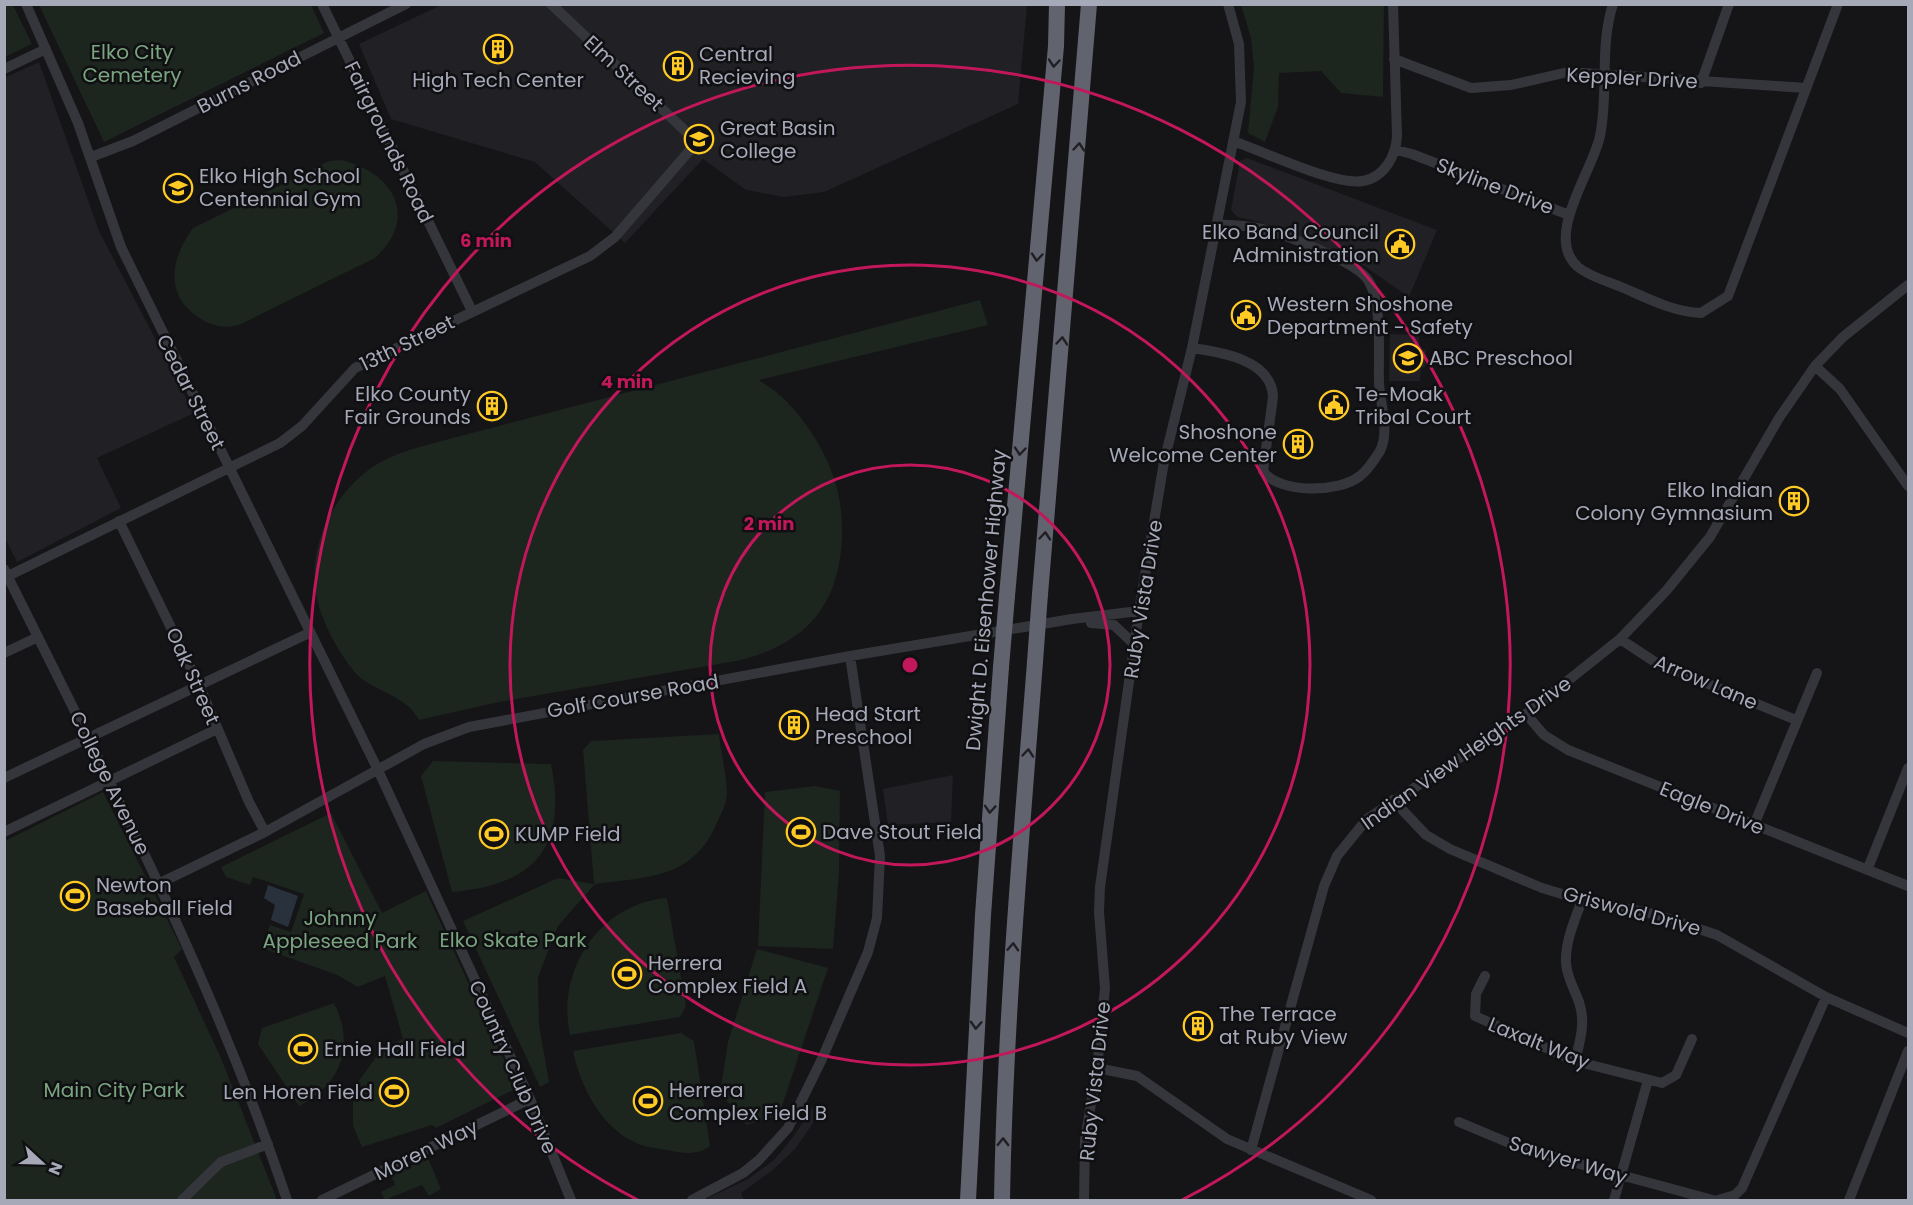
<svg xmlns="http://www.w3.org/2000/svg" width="1913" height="1205" font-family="Poppins,sans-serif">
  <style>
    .built { fill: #212024 }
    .green { fill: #1c251e }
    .water { fill: #29323c }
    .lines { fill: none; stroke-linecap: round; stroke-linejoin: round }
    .minor { stroke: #35363c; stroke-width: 10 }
    .highway { stroke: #61636e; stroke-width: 16 }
    .highway-bridge { stroke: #61636e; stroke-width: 16 }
    .oneway { stroke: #202024 }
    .ring { fill: none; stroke: #c2185b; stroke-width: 3 }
    .labels { text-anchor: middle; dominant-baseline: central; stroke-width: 5; stroke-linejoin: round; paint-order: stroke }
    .park-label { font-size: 20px; fill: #7aa581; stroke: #100f12 }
    .poi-label { font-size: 20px; fill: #a5a9b8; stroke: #100f12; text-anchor: start }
    .street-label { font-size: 20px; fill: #a5a9b8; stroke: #100f12 }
    .centre { fill: #c2185b; stroke: #100f12; stroke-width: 3 }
    .ring-label { font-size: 18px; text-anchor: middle; font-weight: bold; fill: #c2185b; stroke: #100f12; stroke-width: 5; stroke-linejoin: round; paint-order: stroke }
  </style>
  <rect width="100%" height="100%" fill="#151417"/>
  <!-- built -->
  <path class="built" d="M441 5H1027L1018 104 824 192 784 197 746 190 703 159 625 243 535 162 391 119 359 44Z
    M39 62 99 231 194 413 97 458 121 508 17 562 4 536V78Z
    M1247 158 1437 230 1409 297 1363 265 1260 222 1237 217 1231 210 1240 161Z
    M1390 334 1419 335V349L1426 350 1425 367H1421L1420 381H1389Z
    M953 775 951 822 888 825 883 789Z
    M813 1106V1123L795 1149 774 1169 741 1193 744 1200H704L748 1179 774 1160 794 1136Z"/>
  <!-- green -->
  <path class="green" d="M5 4 13 5 32 44 5 57Z
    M39 5H311L324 33 104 142Z
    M1241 5H1384L1383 97 1341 93 1321 71 1279 73 1278 107 1265 142 1248 133 1254 67 1251 38Z
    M341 160C393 172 420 217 375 258L239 325C222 329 210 326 195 315 164 292 172 256 193 228L329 161Z
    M980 300 988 325 759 380C766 385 774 390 781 396 798 412 814 434 824 454 838 482 843 508 842 538 839 608 803 646 736 661L499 702 419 720C404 692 369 692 352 669 335 647 317 613 315 586 310 538 338 487 379 463 395 454 412 449 430 444Z
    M719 734C721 753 726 772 727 790 728 802 721 814 716 825 692 879 647 877 595 884L558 926 538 977 539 1025 549 1082 540 1087 463 921 558 878 594 884 583 750 591 741Z
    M433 761 551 764C568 847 535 885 452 892L421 776Z
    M815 786 840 791 839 873 833 949 758 946 765 792Z
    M103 792 182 949 174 957 221 1058 277 1200H5V841Z
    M331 813 382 913 426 891 517 1088 436 1128 432 1125 362 1147 353 1126V1103L358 1082 381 1050 403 1039 385 976 358 987 337 975 262 948 270 925 291 932 304 894 253 877 250 885 226 877 221 867Z
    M667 898 686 1006 680 1017 570 1035C556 970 600 903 667 898Z
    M757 949 828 968 779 1115 747 1125 720 1093 728 1042Z
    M334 1003C355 1044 342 1085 299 1106L258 1044 262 1028Z
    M681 1033 694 1041 710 1146C697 1156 682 1153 666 1150 656 1148 643 1147 634 1142 600 1126 580 1085 573 1051Z
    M428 1158 441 1189 429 1196 422 1185 385 1200 381 1192 395 1185 391 1175Z"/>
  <!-- water -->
  <path class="water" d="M268 885 298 896 288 927 271 920 275 905 264 898Z"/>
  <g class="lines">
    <!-- minor -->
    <path class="minor" d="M26 4 78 123 121 247 378 770 530 1099 571 1200
      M322 4 472 311
      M1613 4C1599 48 1609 92 1600 136 1593 171 1543 237 1578 267 1589 276 1606 281 1619 286 1645 297 1672 312 1701 313L1728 296 1838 4
      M1394 59 1471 88 1511 85 1568 72 1806 88
      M4 69 46 49
      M1701 83 1729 4
      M1233 141C1263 151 1334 186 1363 181 1385 177 1396 155 1397 136L1393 4
      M1396 150 1412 154 1569 215
      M91 157 133 141 406 4
      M1192 348C1221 352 1272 360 1273 397L1263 471C1279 494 1339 493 1360 476 1368 470 1375 459 1380 451 1390 431 1380 404 1379 383 1378 356 1383 303 1368 280 1356 262 1289 236 1266 230 1251 225 1233 226 1217 224
      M1815 366 1840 389 1908 486
      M119 521 199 685 249 802 265 832
      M4 569C107 776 214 981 287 1200
      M8 576 280 443 302 426 355 368 590 256 615 237 697 142 551 4
      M1091 623 1114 625 1134 644
      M1620 639 1655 662 1796 720
      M4 653 38 637
      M1526 714 1544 735 1568 750 1908 886
      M4 778 309 633
      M1393 800 1426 835 1450 849 1542 888 1582 900 1654 914 1717 935 1826 997 1908 1033
      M1754 825 1817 673
      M4 832 217 729
      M1868 868 1908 768
      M160 883 265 832 424 744 469 727 850 656 1072 619 1139 611
      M1485 976 1476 994 1475 1016 1575 1061 1662 1083 1676 1075 1692 1039
      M1575 1061C1580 1041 1586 1022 1579 1002 1574 988 1567 978 1566 963 1565 941 1575 920 1582 900
      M1097 1068 1137 1076 1227 1139 1371 1200
      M1459 1122 1521 1148 1713 1200
      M1251 1150 1324 886 1337 856 1367 819 1526 714 1620 639 1666 591 1710 537 1779 418 1815 366 1843 337 1908 285
      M182 1200 221 1162 268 1144
      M322 1200 530 1099
      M692 1200 743 1173 759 1160 788 1128 821 1061 868 952 877 918 880 856 850 656
      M1084 1200 1085 1140 1097 1068 1105 988 1099 912 1100 887 1139 611 1164 462 1192 348 1241 102 1239 44 1228 4
      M1614 1200 1648 1080
      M1718 1200 1735 1195 1742 1188 1826 997
      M1849 1200 1908 1051"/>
    <!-- highway -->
    <path class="highway" d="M1040 594 1089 4
      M1007 596 1056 46 1057 4
      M968 1200 983 915 1001 667
      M1002 1200C1005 1021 1021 842 1035 662"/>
    <!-- highway-bridge -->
    <path class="highway-bridge" d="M1035 662 1040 594
      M1001 667 1007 596"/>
  </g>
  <!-- one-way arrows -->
  <defs><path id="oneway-chevron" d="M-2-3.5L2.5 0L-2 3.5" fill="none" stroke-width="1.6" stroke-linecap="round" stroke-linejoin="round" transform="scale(1.5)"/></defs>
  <g class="oneway">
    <use href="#oneway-chevron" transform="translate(1054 63) rotate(95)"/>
    <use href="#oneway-chevron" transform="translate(1079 147) rotate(-85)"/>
    <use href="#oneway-chevron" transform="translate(1037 257) rotate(95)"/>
    <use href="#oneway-chevron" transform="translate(1062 341) rotate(-85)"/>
    <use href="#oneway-chevron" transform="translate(1020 451) rotate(95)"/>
    <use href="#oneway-chevron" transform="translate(1045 536) rotate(-85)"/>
    <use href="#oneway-chevron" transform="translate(1028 753) rotate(-85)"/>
    <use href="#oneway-chevron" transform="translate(990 809) rotate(94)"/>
    <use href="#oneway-chevron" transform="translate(1013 947) rotate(-87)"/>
    <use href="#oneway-chevron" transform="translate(976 1025) rotate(93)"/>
    <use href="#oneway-chevron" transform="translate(1003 1142) rotate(-89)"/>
  </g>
  <!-- distance rings -->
  <g class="ring">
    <circle cx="910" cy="665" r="200"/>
    <circle cx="910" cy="665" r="400"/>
    <path d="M638 1200A600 600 0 1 1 1182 1200"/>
  </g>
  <!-- icons -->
  <defs>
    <g id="building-ring" transform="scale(1.5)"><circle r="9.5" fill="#100f12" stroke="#ffca24" stroke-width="1.5"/><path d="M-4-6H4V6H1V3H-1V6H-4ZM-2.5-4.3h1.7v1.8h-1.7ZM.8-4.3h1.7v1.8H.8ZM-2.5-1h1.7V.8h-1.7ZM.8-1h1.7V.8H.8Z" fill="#ffca24"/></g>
    <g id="university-ring" transform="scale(1.5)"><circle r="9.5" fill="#100f12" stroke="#ffca24" stroke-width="1.5"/><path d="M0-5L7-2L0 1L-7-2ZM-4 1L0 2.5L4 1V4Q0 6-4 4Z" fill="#ffca24"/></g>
    <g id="school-ring" transform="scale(1.5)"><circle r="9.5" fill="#100f12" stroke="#ffca24" stroke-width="1.5"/><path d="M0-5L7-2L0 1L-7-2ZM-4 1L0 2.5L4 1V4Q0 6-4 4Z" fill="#ffca24"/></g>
    <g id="civic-ring" transform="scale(1.5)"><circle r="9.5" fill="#100f12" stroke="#ffca24" stroke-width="1.5"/><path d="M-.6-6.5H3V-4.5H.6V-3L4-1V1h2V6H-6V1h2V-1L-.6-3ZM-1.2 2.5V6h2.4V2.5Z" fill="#ffca24"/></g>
    <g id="stadium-ring" transform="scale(1.5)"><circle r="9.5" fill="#100f12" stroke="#ffca24" stroke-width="1.5"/><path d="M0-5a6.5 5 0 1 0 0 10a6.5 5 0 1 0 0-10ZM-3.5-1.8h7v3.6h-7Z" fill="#ffca24"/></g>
  </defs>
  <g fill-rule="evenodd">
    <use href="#building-ring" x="498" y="49"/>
    <use href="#building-ring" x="678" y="66"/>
    <use href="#university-ring" x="699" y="139"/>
    <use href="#school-ring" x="178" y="188"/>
    <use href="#civic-ring" x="1400" y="244"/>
    <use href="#civic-ring" x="1246" y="315"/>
    <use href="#school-ring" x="1408" y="358"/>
    <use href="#civic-ring" x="1334" y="405"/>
    <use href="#building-ring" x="492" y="406"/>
    <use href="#building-ring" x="1298" y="444"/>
    <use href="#building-ring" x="1794" y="501"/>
    <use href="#building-ring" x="794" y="725"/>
    <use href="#stadium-ring" x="801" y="832"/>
    <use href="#stadium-ring" x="494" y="834"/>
    <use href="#stadium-ring" x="75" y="896"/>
    <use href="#stadium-ring" x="627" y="974"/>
    <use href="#building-ring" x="1198" y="1026"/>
    <use href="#stadium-ring" x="303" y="1049"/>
    <use href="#stadium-ring" x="394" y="1092"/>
    <use href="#stadium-ring" x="648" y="1101"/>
  </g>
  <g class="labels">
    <!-- park labels -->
    <g class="park-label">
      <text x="132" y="52">Elko City<tspan x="132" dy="23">Cemetery</tspan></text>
      <text x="340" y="918">Johnny<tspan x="340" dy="23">Appleseed Park</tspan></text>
      <text x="513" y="940">Elko Skate Park</text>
      <text x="114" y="1090">Main City Park</text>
    </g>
    <!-- poi labels -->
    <g class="poi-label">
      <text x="699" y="54">Central<tspan x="699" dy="23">Recieving</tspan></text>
      <text x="498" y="80" text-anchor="middle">High Tech Center</text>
      <text x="720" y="128">Great Basin<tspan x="720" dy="23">College</tspan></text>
      <text x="199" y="176">Elko High School<tspan x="199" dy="23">Centennial Gym</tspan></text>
      <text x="1379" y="232" text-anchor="end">Elko Band Council<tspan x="1379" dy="23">Administration</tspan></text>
      <text x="1267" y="304">Western Shoshone<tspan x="1267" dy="23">Department - Safety</tspan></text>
      <text x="1429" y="358">ABC Preschool</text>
      <text x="471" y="394" text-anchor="end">Elko County<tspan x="471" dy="23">Fair Grounds</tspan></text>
      <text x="1355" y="394">Te-Moak<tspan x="1355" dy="23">Tribal Court</tspan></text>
      <text x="1277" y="432" text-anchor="end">Shoshone<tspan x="1277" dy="23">Welcome Center</tspan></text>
      <text x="1773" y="490" text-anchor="end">Elko Indian<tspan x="1773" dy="23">Colony Gymnasium</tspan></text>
      <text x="815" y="714">Head Start<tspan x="815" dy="23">Preschool</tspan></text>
      <text x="822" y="832">Dave Stout Field</text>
      <text x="515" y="834">KUMP Field</text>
      <text x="96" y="885">Newton<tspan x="96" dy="23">Baseball Field</tspan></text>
      <text x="648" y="963">Herrera<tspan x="648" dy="23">Complex Field A</tspan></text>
      <text x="1219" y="1014">The Terrace<tspan x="1219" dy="23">at Ruby View</tspan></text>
      <text x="324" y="1049">Ernie Hall Field</text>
      <text x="669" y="1090">Herrera<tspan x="669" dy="23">Complex Field B</tspan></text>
      <text x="373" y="1092" text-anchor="end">Len Horen Field</text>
    </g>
    <!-- street labels -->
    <g class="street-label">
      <text transform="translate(624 73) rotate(43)">Elm Street</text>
      <text transform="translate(1632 78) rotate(3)">Keppler Drive</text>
      <text transform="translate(249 82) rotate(-27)">Burns Road</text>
      <text transform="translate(389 142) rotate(64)">Fairgrounds Road</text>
      <text transform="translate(1495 186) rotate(21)">Skyline Drive</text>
      <text transform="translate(407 343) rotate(-26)">13th Street</text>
      <text transform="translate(191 392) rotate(63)">Cedar Street</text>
      <text transform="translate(1143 599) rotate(-81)">Ruby Vista Drive</text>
      <text transform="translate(986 600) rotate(-85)">Dwight D. Eisenhower Highway</text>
      <text transform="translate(193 676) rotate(66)">Oak Street</text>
      <text transform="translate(1706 682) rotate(23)">Arrow Lane</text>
      <text transform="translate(633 696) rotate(-10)">Golf Course Road</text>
      <text transform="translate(1466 753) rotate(-35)">Indian View Heights Drive</text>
      <text transform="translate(110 783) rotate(64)">College Avenue</text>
      <text transform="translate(1712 808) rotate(22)">Eagle Drive</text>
      <text transform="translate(1632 911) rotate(15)">Griswold Drive</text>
      <text transform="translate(1539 1043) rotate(22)">Laxalt Way</text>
      <text transform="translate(513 1067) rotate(66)">Country Club Drive</text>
      <text transform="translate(1095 1081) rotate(-84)">Ruby Vista Drive</text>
      <text transform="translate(426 1150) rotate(-26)">Moren Way</text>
      <text transform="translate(1568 1160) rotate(17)">Sawyer Way</text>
    </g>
  </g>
  <circle cx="910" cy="665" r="9" class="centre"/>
  <g class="ring-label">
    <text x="486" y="247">6 min</text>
    <text x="627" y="388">4 min</text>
    <text x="769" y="530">2 min</text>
  </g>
  <!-- border -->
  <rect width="1913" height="1205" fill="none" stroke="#a5a9b8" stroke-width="12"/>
  <!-- north arrow -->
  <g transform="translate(42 1163) rotate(112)" stroke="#100f12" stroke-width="4.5" paint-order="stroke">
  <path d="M0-4.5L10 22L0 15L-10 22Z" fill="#a5a9b8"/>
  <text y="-9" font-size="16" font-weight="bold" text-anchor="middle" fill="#a5a9b8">N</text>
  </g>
</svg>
